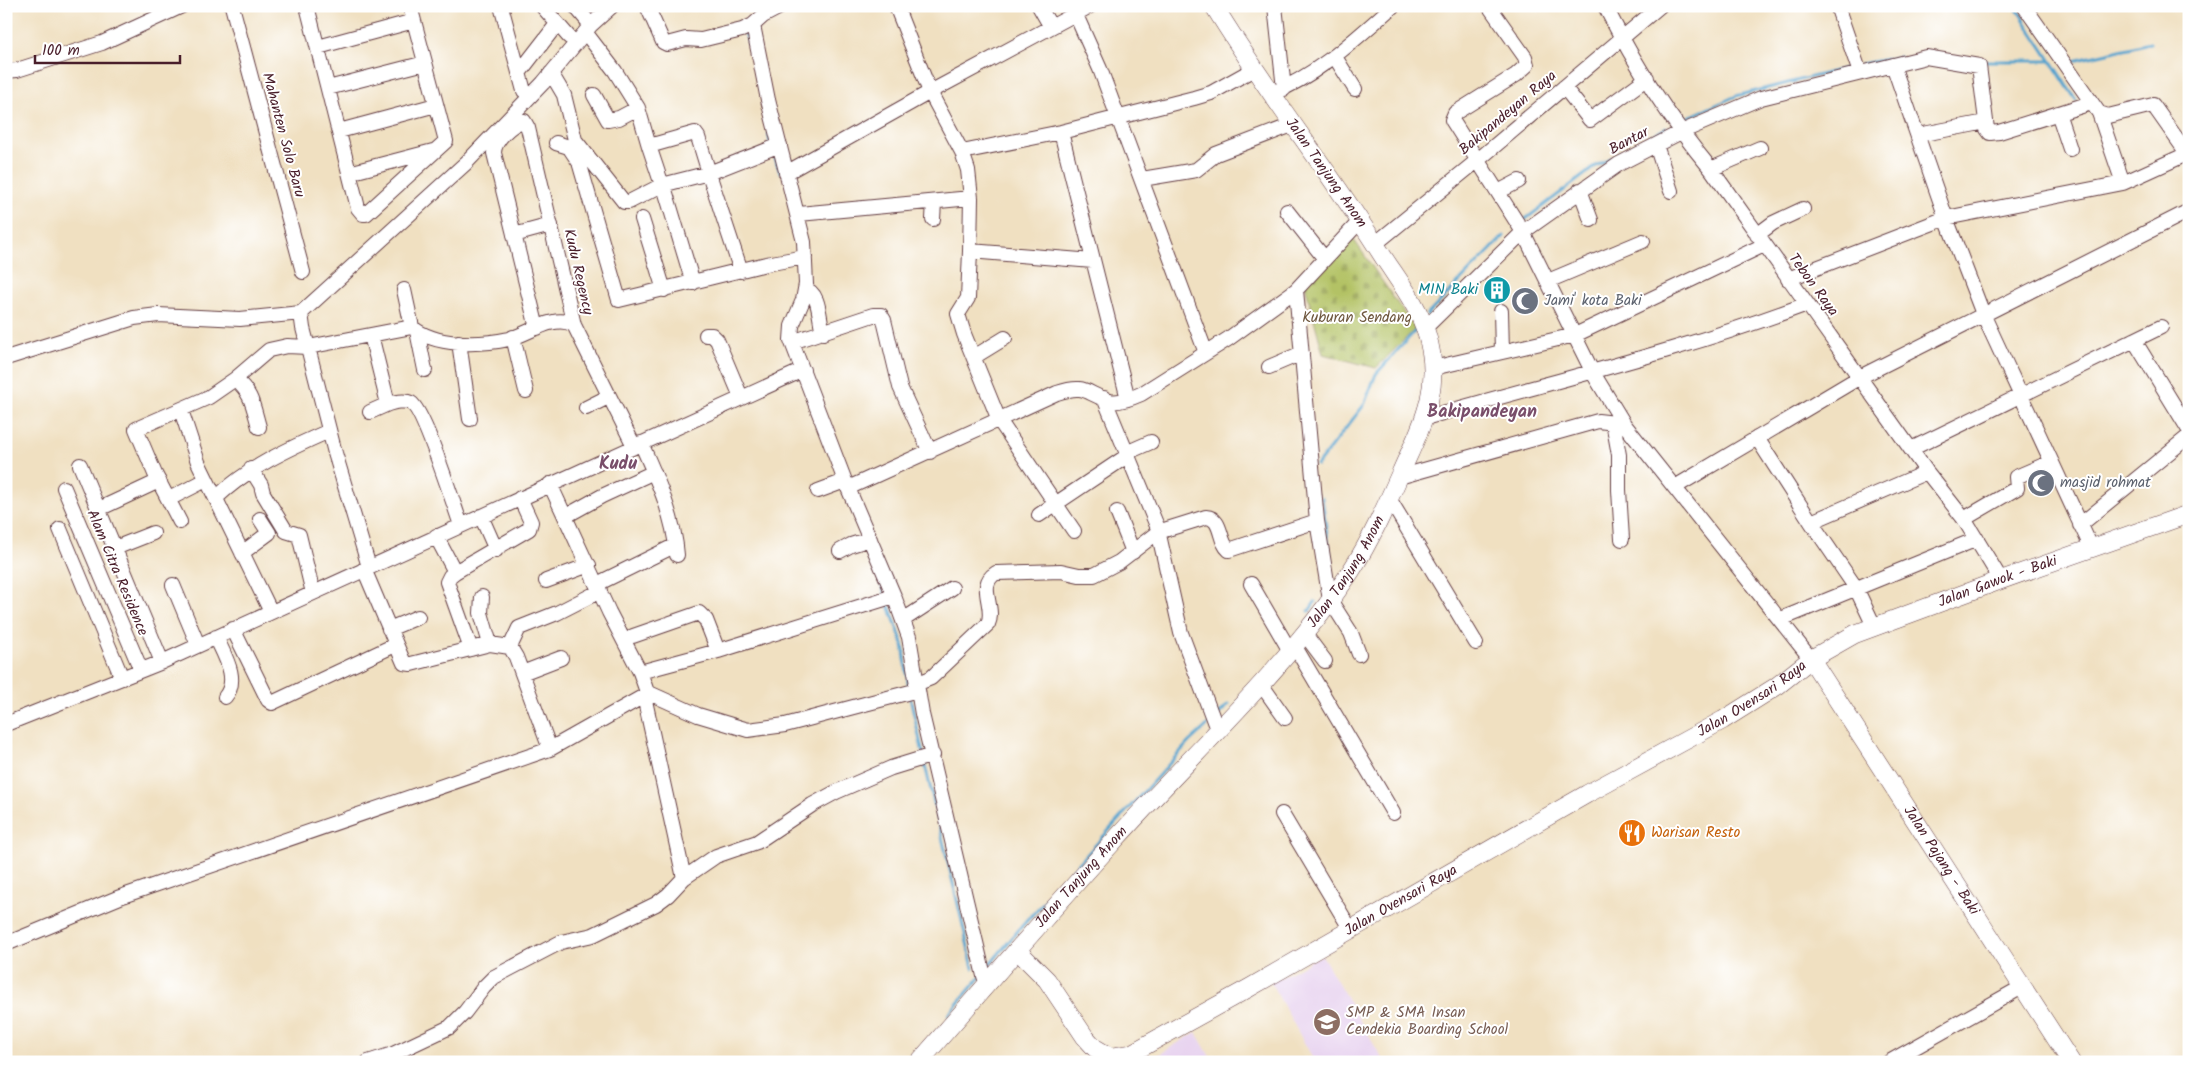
<svg xmlns="http://www.w3.org/2000/svg" width="2195" height="1068" font-family="Kalam,sans-serif">
  <style>
    .built { fill: #e7d2ef }
    .cemetery { fill: url(#cemetery-stones); stroke: #7e7048 }
    .lines { fill: none; stroke-linecap: round; stroke-linejoin: round }
    .stream { stroke: #55a3ce; stroke-width: 3 }
    .minor-casing { stroke: #633c42; stroke-width: 16 }
    .major-casing { stroke: #633c42; stroke-width: 19 }
    .minor { stroke: #fff; stroke-width: 14 }
    .major { stroke: #fff; stroke-width: 18 }
    .labels { text-anchor: middle; dominant-baseline: central; stroke-width: 4; stroke-linejoin: round; paint-order: stroke }
    .street-label { font-size: 15px; fill: #4a1f2b; stroke: #fff }
    .culture-label { font-size: 15px; fill: #0d838f; stroke: #fff; text-anchor: end }
    .worship-label { font-size: 15px; fill: #5b616d; stroke: #fff; text-anchor: start }
    .park-label { font-size: 15px; fill: #6f583f; stroke: #fff }
    .food-label { font-size: 15px; fill: #c56008; stroke: #fff; text-anchor: start }
    .education-label { font-size: 15px; fill: #785e54; stroke: #fff; text-anchor: start }
    .quarter-label { font-size: 18px; font-weight: bold; fill: #794e6a; stroke: #fff }
  </style>
  <defs>
    <pattern id="cemetery-stones" width="16" height="16" patternUnits="userSpaceOnUse" patternTransform="scale(1.25)"><rect width="16" height="16" fill="#b3c265"/><path d="M2 7V4a2 2 0 0 1 4 0v3zM10 15v-3a2 2 0 0 1 4 0v3z" fill="#9ba658"/></pattern>
  </defs>
  <rect width="100%" height="100%" fill="#fff"/>
  <filter id="ink" filterUnits="userSpaceOnUse"><feTurbulence type="fractalNoise" baseFrequency=".02" numOctaves="2"/><feDisplacementMap in="SourceGraphic" scale="10" xChannelSelector="R" yChannelSelector="G"/><feConvolveMatrix kernelMatrix="1 2 1 2 8 2 1 2 1" color-interpolation-filters="sRGB"/></filter>
  <filter id="wash" filterUnits="userSpaceOnUse"><feTurbulence type="fractalNoise" baseFrequency=".0096" numOctaves="4" result="noise"/><feDisplacementMap in="SourceGraphic" scale="20" xChannelSelector="R" yChannelSelector="G"/><feGaussianBlur stdDeviation="1.12" result="paint"/><feColorMatrix in="noise" values="0 0 0 0 0 0 0 0 0 0 0 0 0 0 0 0 0 1.4 0 .05"/><feComposite in="paint" operator="in"/></filter>
  <g filter="url(#wash)">
    <rect width="100%" height="100%" fill="#f0e0c1"/>
    <!-- built -->
    <path class="built" d="M1322 955 1384 1062H1315L1271 983Z
      M1196 1032 1213 1062H1147Z"/>
    <!-- cemetery -->
    <path class="cemetery" d="M1352 237 1415 329 1376 368 1323 354 1305 285Z"/>
    <g class="lines">
      <!-- stream -->
      <path class="stream" d="M2015 6 2076 100
        M745 33 753 56
        M1981 61H2051
        M2069 62 2150 43
        M1861 64 1899 57
        M1684 119 1736 96 1855 66
        M768 128 770 144
        M773 152 780 172
        M1523 221 1596 166 1666 128
        M1427 315 1504 236
        M1317 465 1364 405 1376 374 1416 330
        M1322 498 1331 564
        M879 577 885 595
        M888 603 903 644 909 689
        M1309 611 1315 602
        M910 697 923 754
        M1217 716 1229 704
        M924 761 973 968
        M986 969 1022 926 1189 742 1211 722
        M948 1015 981 976"/>
    </g>
  </g>
  <g filter="url(#ink)">
    <g class="lines">
      <!-- minor casing -->
      <g class="minor-casing">
        <path id="minor" d="M232 6 303 272
          M307 6 358 208 363 214H366L446 141 410 6
          M501 6 524 91
          M542 6 569 37
          M575 6 591 25 612 6
          M647 6 663 42 667 44 686 39 701 40 742 30 753 25
          M782 6 763 16 753 25 768 100 804 242 806 284 803 300 792 326 791 340 845 481 894 596 909 637 922 714 984 976 988 984
          M896 6 930 92 962 152 968 170 971 198 970 251 1093 261
          M1039 6 1051 27
          M1072 6 1100 69 1206 353
          M1275 6 1284 89
          M1489 6 1525 57 1527 65 1516 75 1455 113 1452 120 1523 232 1593 373 1624 424 1811 659
          M1605 6C1634 63 1670 120 1711 169L1927 472 1964 519 2001 580
          M1837 6 1860 73
          M2024 6 2099 113 2108 116 2153 105 2189 156
          M585 32 615 71 638 108 649 146 695 133 698 137 709 173
          M318 47 414 21
          M1335 57 1355 89
          M1893 65 1946 218 1983 314 2092 549
          M6 71 17 70 102 43 182 6
          M519 73 557 24
          M551 73 564 95 575 140 624 202H629L662 185 709 173 780 145
          M1564 87 1590 120 1647 78
          M328 88 425 63
          M1271 94C1319 74 1354 40 1393 6
          M594 95 608 120 619 118 638 108
          M2058 113 2070 149
          M2099 113 2123 183
          M339 131 436 105
          M1061 132 1128 399
          M1918 135 1986 122
          M556 143 569 147 579 162 619 300 766 264 805 257
          M1656 145 1671 191
          M649 146 662 185
          M962 152 1061 132 1194 98 1211 93 1254 69
          M1711 169 1760 148
          M349 173 433 151
          M786 173 930 92 1090 6
          M710 177 741 271
          M1142 179 1196 170 1216 154 1292 125
          M665 190 693 283
          M1580 190 1591 220
          M1498 192 1519 181
          M1287 211 1325 259
          M799 214 971 198
          M642 219 664 290
          M933 219 934 202
          M514 235 551 225
          M1757 235 1773 223 1803 209
          M1375 244 1478 160 1660 6
          M970 251 968 298 958 314 964 334 999 420 1074 531
          M1788 279 1946 218 2123 183 2189 153
          M1548 281 1643 241
          M805 289C820 292 819 319 823 333
          M404 290 412 327
          M1296 290 1317 521 1330 600 1351 633 1359 654
          M1501 311 1502 352
          M537 328 494 153C494 141 511 123 524 121L528 128 574 325 634 446
          M1425 328 1523 232 1619 164 1681 132 1761 98 1926 57 1979 66 1987 129 1990 133 1999 132 2091 103
          M417 331 425 370
          M371 335 388 404C394 402 405 400 411 403 424 410 454 506 461 525
          M706 335H712L717 340 741 397
          M513 337 526 391
          M2134 340 2189 430
          M459 342 470 419
          M792 342 873 315H881L884 320 900 387 930 452
          M974 357 1005 338
          M6 358 134 318 158 315 240 319 301 313
          M1269 367 1302 353
          M1433 368 1575 335 1764 245
          M235 379C252 393 253 406 259 427
          M1104 398 1157 526 1181 633 1218 732
          M586 408 608 397
          M181 410 198 462 271 612
          M370 412 388 404
          M1425 418C1553 381 1682 351 1807 304
          M1613 422 1619 455V490L1622 539
          M1757 438 1811 522
          M641 443C657 479 674 516 677 555
          M1911 449 2161 327
          M1126 453 1151 442
          M80 465 162 662
          M251 469 261 485 263 493 286 531 299 535 313 593
          M1399 477 1598 421 1624 424
          M550 484 609 612 640 672 647 692
          M1675 487 1860 377 2189 211
          M64 488 141 670
          M848 488 1057 393C1088 383 1085 394 1110 401 1120 403 1132 398 1141 394L1228 339 1296 290 1360 221
          M818 491 845 481
          M216 498C249 467 288 449 329 431
          M169 499 206 480
          M1390 500 1476 643
          M99 509 159 481
          M1117 512 1133 552
          M1039 515 1127 456
          M481 516 496 550
          M566 516 602 496 654 472
          M1964 519 2017 488 2016 477 2051 462
          M180 522 155 474 136 429 209 397 235 379 269 350 287 346 308 347 412 327C435 347 481 345 509 339 529 334 554 313 574 325
          M2080 525 2189 436
          M60 529 122 678
          M436 536 455 572 529 529 531 522 520 498
          M115 548 153 533
          M840 551 851 545 870 539
          M242 553 269 533 260 519
          M369 567 335 453 303 328 301 313 466 163 543 83 591 25
          M364 569 404 663 411 664 490 644 510 647 516 657 550 749 644 696 647 692 698 715 748 730 785 725 918 690
          M455 572 450 576 447 582 471 649
          M546 581 589 565
          M597 584 676 545
          M1251 584 1290 651
          M173 585 198 645
          M482 597 481 613 490 644
          M1781 619 1977 539
          M903 620 952 588
          M1874 626 1856 588 1811 522 1927 472
          M233 629 268 700 272 703 395 645
          M389 629 418 617
          M1304 633 1325 661
          M633 636 699 613 706 620 718 651
          M216 637C224 655 240 679 225 697
          M1294 645 1393 813
          M510 647 519 628 557 613 600 591
          M640 672 718 651 894 596
          M522 673 561 658
          M916 684 931 678 988 624C996 607 976 585 996 573L1061 571 1079 575H1094L1119 562 1158 532 1206 517C1223 518 1218 541 1229 550L1317 521
          M1261 684 1285 718
          M644 696 684 878
          M6 724 162 662 803 370
          M1282 814 1351 930
          M6 944 120 897 550 749
          M368 1062 393 1054 450 1027 465 1012 484 987 494 977 561 942 593 935 656 904 668 895 684 878 716 856 757 842 812 805 836 792 891 768 933 755
          M1889 1062 2022 987"/>
      </g>
      <!-- major casing -->
      <g class="major-casing">
        <g id="major">
          <path id="s1" d="M1811 659 2071 1062"/>
          <path id="s2" d="M1017 950 1047 980 1085 1037 1095 1048 1110 1057 1130 1054 1249 988 1587 794 1723 720 1777 686 1811 659 1855 634 2001 580 2189 514"/>
          <path id="s3" d="M919 1062C984 988 1048 914 1114 841 1194 752 1284 671 1351 571 1371 540 1386 506 1401 472 1422 425 1443 387 1427 335 1419 306 1398 280 1382 255 1329 170 1266 92 1214 6"/>
        </g>
      </g>
      <!-- minor -->
      <use href="#minor" class="minor"/>
      <!-- major -->
      <use href="#major" class="major"/>
    </g>
  </g>
  <!-- icons -->
  <defs>
    <g id="building-disc" transform="scale(1.4375)"><circle r="9.5" fill="#0f9aa8" stroke="#fff"/><path d="M-4-6H4V6H1V3H-1V6H-4ZM-2.5-4.3h1.7v1.8h-1.7ZM.8-4.3h1.7v1.8H.8ZM-2.5-1h1.7V.8h-1.7ZM.8-1h1.7V.8H.8Z" fill="#fff"/></g>
    <g id="mosque-disc" transform="scale(1.4375)"><circle r="9.5" fill="#6b7280" stroke="#fff"/><path d="M3.5-4.9A6 6 0 1 0 3.5 4.9A5 5 0 1 1 3.5-4.9Z" fill="#fff"/></g>
    <g id="restaurant-disc" transform="scale(1.4375)"><circle r="9.5" fill="#e8710a" stroke="#fff"/><path d="M-5-6h1v4h1v-4h1v4h1v-4h1v5L-1.5 .5V6h-2V.5L-5-1ZM5-6V6H3V1.5H1.5Q1.5-4 5-6Z" fill="#fff"/></g>
    <g id="school-disc" transform="scale(1.4375)"><circle r="9.5" fill="#8d6e63" stroke="#fff"/><path d="M0-5L7-2L0 1L-7-2ZM-4 1L0 2.5L4 1V4Q0 6-4 4Z" fill="#fff"/></g>
  </defs>
  <g fill-rule="evenodd">
    <use href="#building-disc" x="1497" y="290"/>
    <use href="#mosque-disc" x="1525" y="301"/>
    <use href="#mosque-disc" x="2041" y="483"/>
    <use href="#restaurant-disc" x="1632" y="833"/>
    <use href="#school-disc" x="1327" y="1022"/>
  </g>
  <g class="labels">
    <!-- street labels -->
    <g class="street-label">
      <text transform="translate(1508 113) rotate(-40)">Bakipandeyan Raya</text>
      <text transform="translate(283 135) rotate(75)">Mahanten Solo Baru</text>
      <text transform="translate(1629 141) rotate(-28)">Bantar</text>
      <text transform="translate(1326 173) rotate(55)">Jalan Tanjung Anom</text>
      <text transform="translate(578 272) rotate(77)">Kudu Regency</text>
      <text transform="translate(1813 285) rotate(54)">Tebon Raya</text>
      <text stroke="none"><textPath href="#s3" startOffset="651">Jalan Tanjung Anom</textPath></text>
      <text transform="translate(117 573) rotate(67)">Alam Citra Residence</text>
      <text stroke="none"><textPath href="#s2" startOffset="1154">Jalan Gawok - Baki</textPath></text>
      <text stroke="none"><textPath href="#s2" startOffset="880">Jalan Ovensari Raya</textPath></text>
      <text stroke="none"><textPath href="#s1" startOffset="240">Jalan Pajang - Baki</textPath></text>
      <text stroke="none"><textPath href="#s3" startOffset="246">Jalan Tanjung Anom</textPath></text>
      <text stroke="none"><textPath href="#s2" startOffset="475">Jalan Ovensari Raya</textPath></text>
    </g>
    <!-- culture labels -->
    <g class="culture-label">
      <text x="1478" y="290">MIN Baki</text>
    </g>
    <!-- worship labels -->
    <g class="worship-label">
      <text x="1544" y="301">Jami' kota Baki</text>
      <text x="2060" y="483">masjid rohmat</text>
    </g>
    <!-- park labels -->
    <g class="park-label">
      <text x="1357" y="318">Kuburan Sendang</text>
    </g>
    <!-- food labels -->
    <g class="food-label">
      <text x="1651" y="833">Warisan Resto</text>
    </g>
    <!-- education labels -->
    <g class="education-label">
      <text x="1346" y="1013">SMP &amp; SMA Insan<tspan x="1346" dy="17">Cendekia Boarding School</tspan></text>
    </g>
    <!-- quarter labels -->
    <g class="quarter-label">
      <text x="1482" y="412">Bakipandeyan</text>
      <text x="618" y="464">Kudu</text>
    </g>
  </g>
  <!-- margin -->
  <rect width="2195" height="1068" fill="none" stroke="#fff" stroke-width="25"/>
  <!-- scale -->
  <path d="M35 55v8h145v-8" fill="none" stroke="#4a1f2b" stroke-width="2.5"/>
  <text x="42" y="55" font-size="15" fill="#4a1f2b" stroke="#ffffff" stroke-width="4" paint-order="stroke">100 m</text>
</svg>
